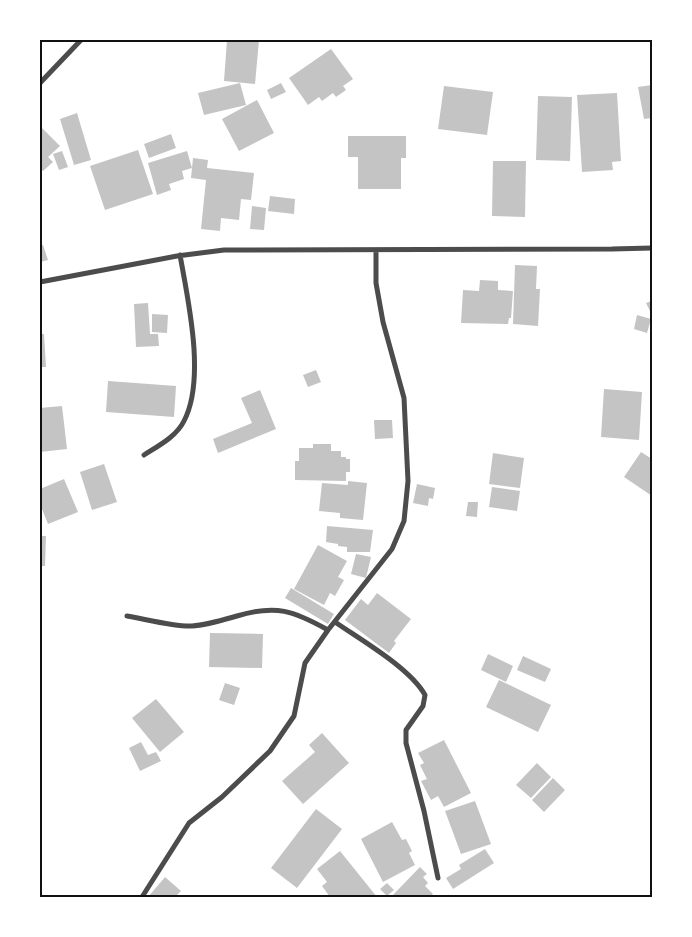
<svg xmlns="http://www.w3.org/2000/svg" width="692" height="937" font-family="'Nunito Sans',sans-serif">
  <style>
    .building { fill: #c4c4c4 }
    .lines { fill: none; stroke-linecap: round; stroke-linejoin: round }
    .minor { stroke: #4c4c4c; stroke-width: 5 }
    .neatline { fill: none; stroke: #111; stroke-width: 2 }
  </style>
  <rect width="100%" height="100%" fill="#fff"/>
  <!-- building -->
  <path class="building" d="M227 40H259L255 84 224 81Z
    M331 49 353 79 343 86 346 90 336 97 333 93 322 101 319 97 308 105 289 78Z
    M240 83 246 105 204 115 198 93Z
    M281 83 286 92 271 99 267 90Z
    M652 85V118L644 119 638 87Z
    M444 86 493 92 487 135 438 129Z
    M617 93 621 161 612 162 613 170 582 172 577 95Z
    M538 96 572 97 570 161 536 160Z
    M257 100 274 133 239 151 222 119Z
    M77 113 91 160 74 165 60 119Z
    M40 126 60 146 48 157 53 162 43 171 40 168Z
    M171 134 176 148 149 158 144 144Z
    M348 136H406V158H401V189H358V157H348Z
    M138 150 153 194 105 210 90 166Z
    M62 151 68 167 59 170 53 154Z
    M187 151 192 168 182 171 184 179 169 184 171 190 157 195 148 163Z
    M193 158 208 160 207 168 254 173 251 200 241 199 239 220 221 218 220 231 201 229 206 180 191 178Z
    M493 161H526L525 217 492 216Z
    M270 196 295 199 294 214 268 211Z
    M252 206 266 208 264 230 250 229Z
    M43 245 48 260 40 262V246Z
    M515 265 537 266 536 289H540L538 326 513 324Z
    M480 280 498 281V290L513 291 511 318H509L508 324 461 323 463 290 479 291Z
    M652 301V315L646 303Z
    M148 303 150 334H158L159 346 136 347 134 304Z
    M152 314 168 315 167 333 152 332Z
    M637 315 651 319 647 333 634 329Z
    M40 334H44L46 367H40Z
    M316 370 321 382 308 387 303 375Z
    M108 381 176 386 174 417 106 412Z
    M604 389 642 392 639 440 601 437Z
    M260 390 276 429 218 453 213 439 252 423 241 398Z
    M62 406 67 449 40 452V408Z
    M374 420H392L393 438 375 439Z
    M313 444H331V451H341V457H346V459H350V472H346V481L295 480V461H299V448H313Z
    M641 452 652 459V496L624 477Z
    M493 453 524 458 520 488 489 484Z
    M104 464 117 502 92 510 80 472Z
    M64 479 78 512 48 524 40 504V489Z
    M348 481 367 483 363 520 340 518V513L319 511 322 483 348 485Z
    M417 484 435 488 433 499 429 498 428 506 413 503Z
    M492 487 520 491 517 511 489 507Z
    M468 502H478L477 517 466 516Z
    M327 526 373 530 370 552H347V547L338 546V544L326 542Z
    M40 536H46L45 566H40Z
    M318 545 347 561 338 577 344 580 335 596 330 593 324 605 294 589Z
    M356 554 371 557 366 578 351 574Z
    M291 588 334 614 328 624 285 598Z
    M377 593 411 619 394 641 396 643 389 653 345 620 361 599 368 605Z
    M210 633 263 634 262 668 209 667Z
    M488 654 513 666 506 682 481 670Z
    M523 656 551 669 545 682 517 670Z
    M499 680 551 705 538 732 486 707Z
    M225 683 240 688 234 705 219 700Z
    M156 699 184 732 160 752 132 718Z
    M322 733 349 763 303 804 282 781 315 752 309 745Z
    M444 740 471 793 444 807 438 796 431 800 421 781 427 779 420 765 424 763 418 753Z
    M141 742 148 755 156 752 161 761 140 771 129 748Z
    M537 763 551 777 531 798 516 785Z
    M553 778 565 790 544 812 532 800Z
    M475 801 491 844 461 854 445 811Z
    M316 809 342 829 297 888 271 868Z
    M392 822 402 840 406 839 412 851 409 853 415 865 383 882 361 839Z
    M485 849 494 863 453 889 446 878 461 869 459 865Z
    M340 851 377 897H330L322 886 327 882 317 869Z
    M420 867 427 874 423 877 428 883 425 886 433 894 429 897H391Z
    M165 877 181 891 175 897H148Z
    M387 883 394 890 387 896 380 889Z"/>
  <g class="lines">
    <!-- minor -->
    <path class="minor" d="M40 83 81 40
      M40 282 177 256 224 250 612 249 652 248
      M144 455C158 446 176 437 184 421 206 379 188 300 180 255
      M127 616C145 619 175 627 192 626 207 625 223 620 237 616 276 604 294 611 328 630
      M335 622C361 640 410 668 425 695L423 706 406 730V743L424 811 438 878
      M142 897 189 823 222 797 270 751 294 716 305 663 328 630 392 549 404 521 408 481 404 398 383 322 376 283V250"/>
  </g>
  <!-- border -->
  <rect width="692" height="937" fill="none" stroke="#ffffff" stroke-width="82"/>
  <rect x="41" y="41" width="610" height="855" class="neatline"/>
</svg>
